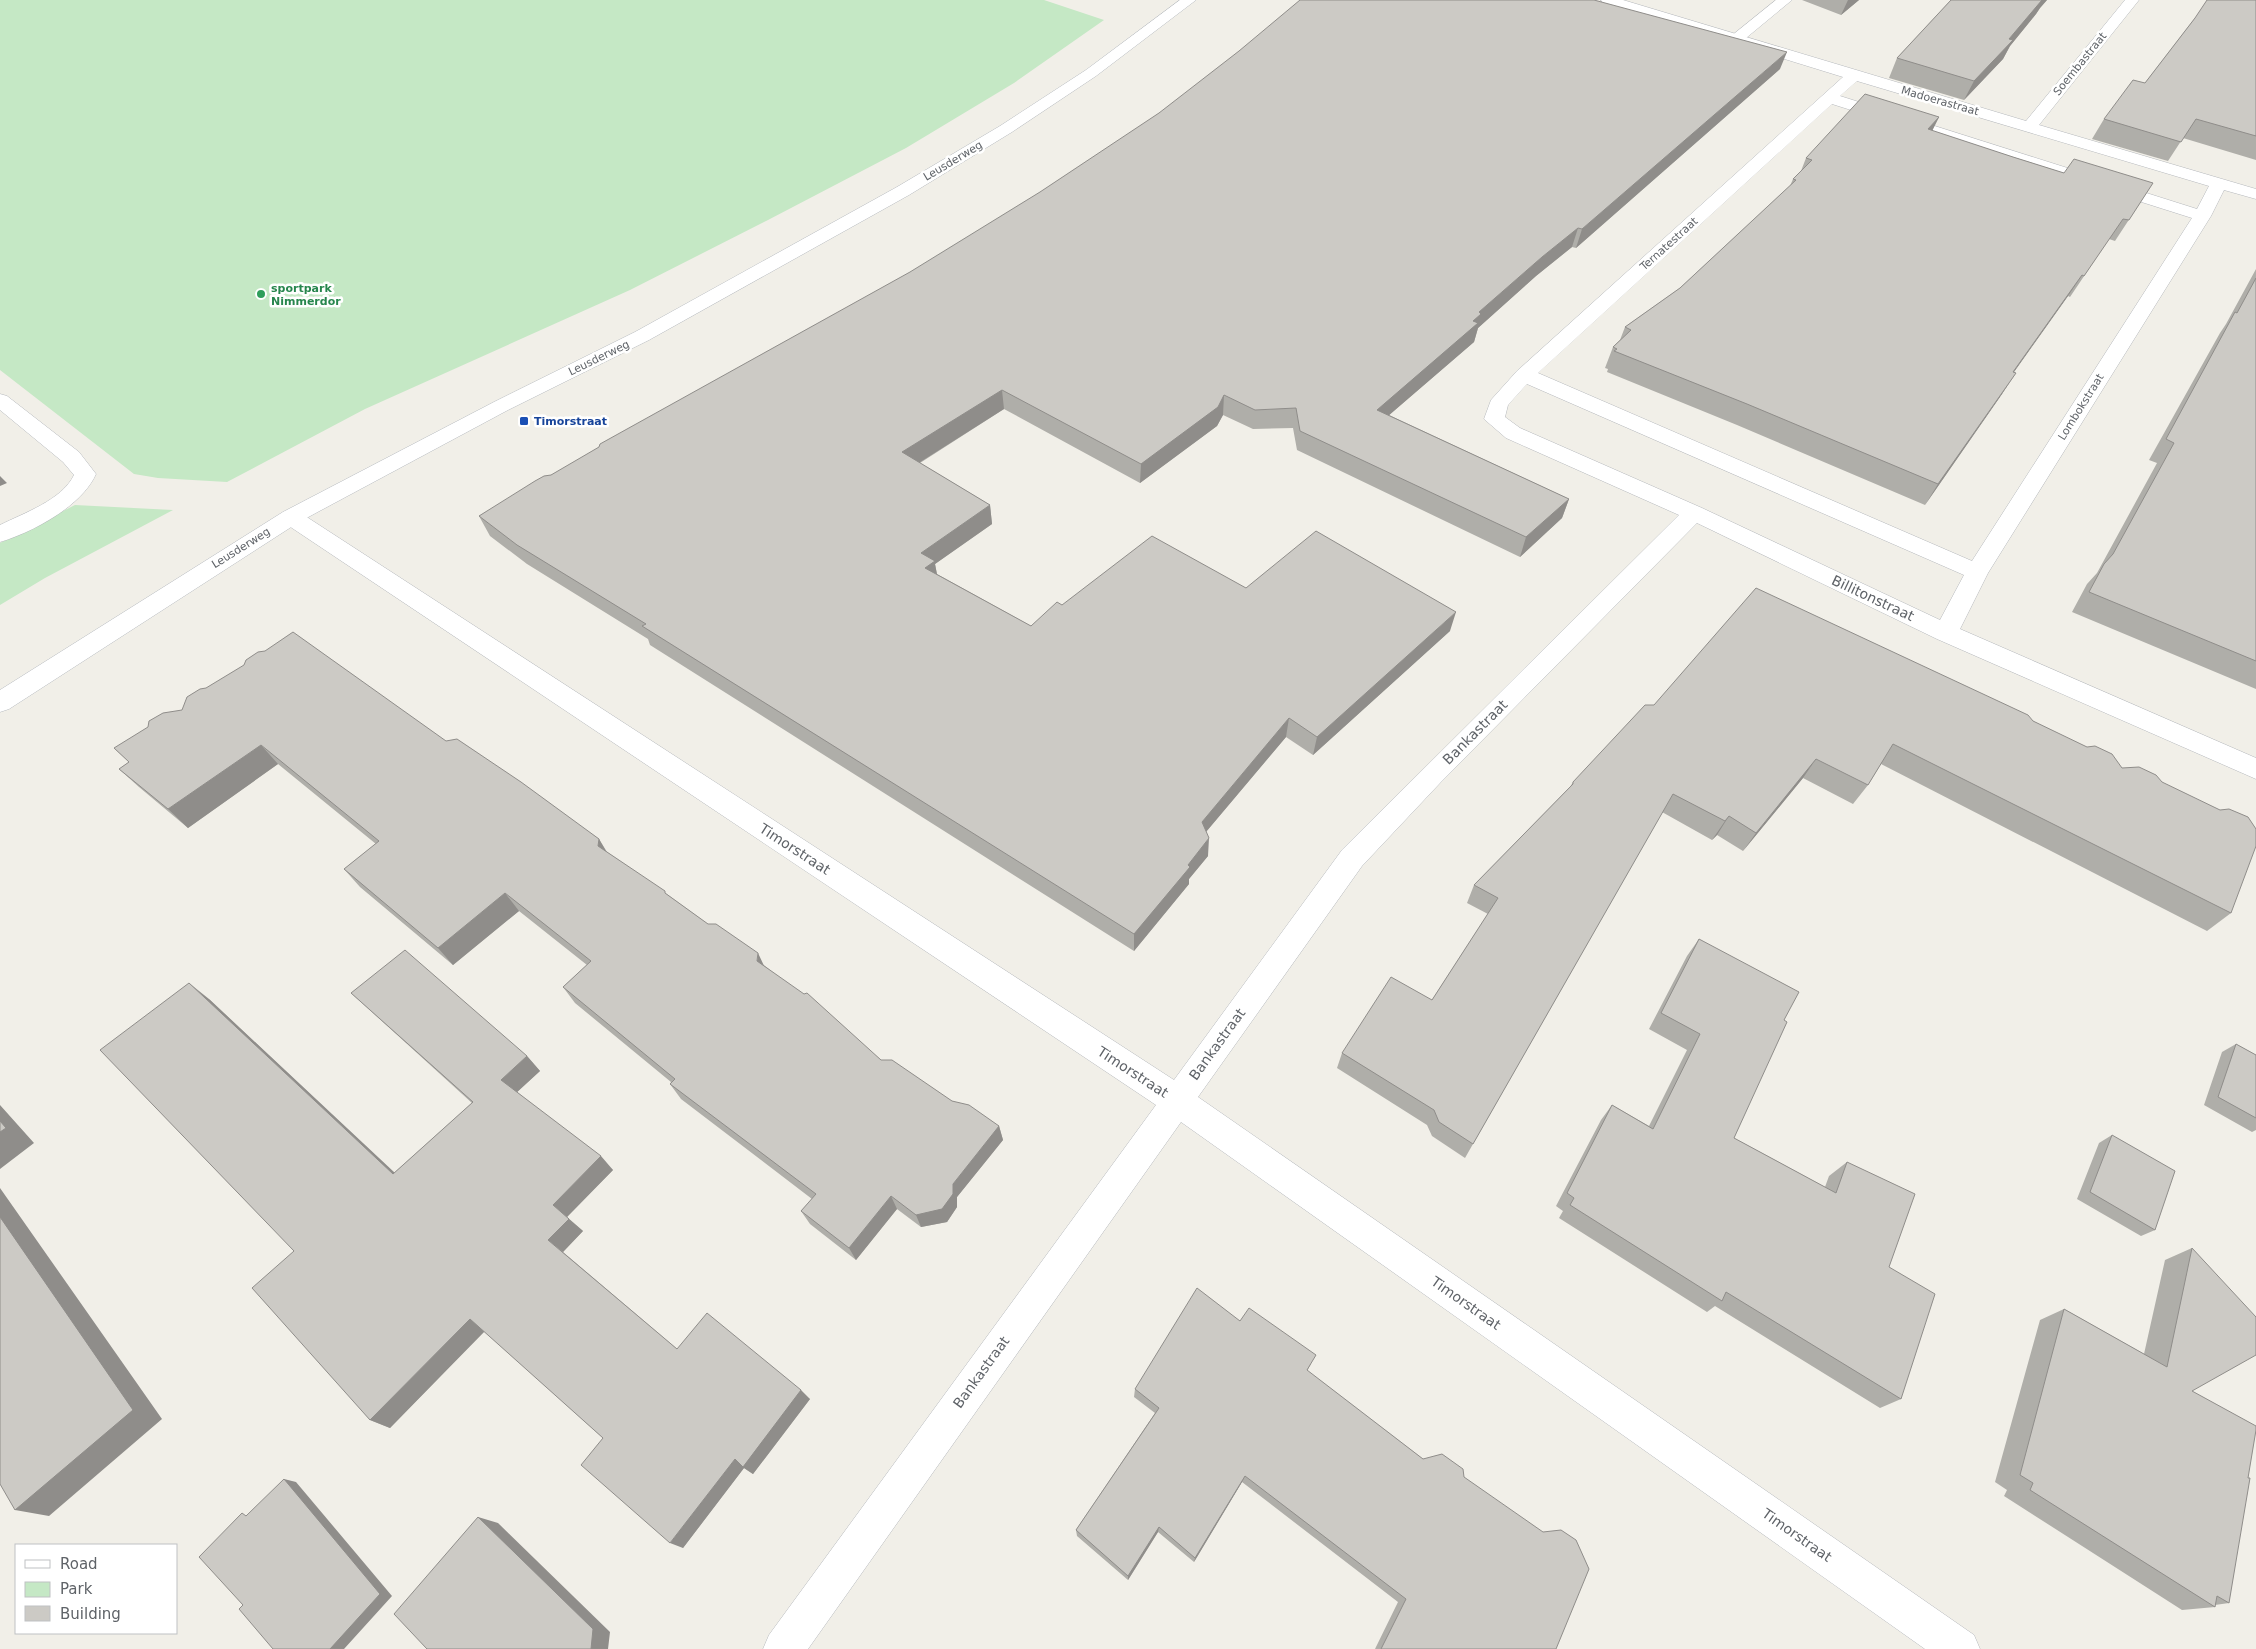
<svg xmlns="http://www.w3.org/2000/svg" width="2256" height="1649" font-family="'DejaVu Sans',sans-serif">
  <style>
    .green { fill: #c5e8c5 }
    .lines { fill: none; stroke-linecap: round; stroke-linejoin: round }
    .lane-casing { stroke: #b5b8bc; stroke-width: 1 }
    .street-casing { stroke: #b5b8bc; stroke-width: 1 }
    .secondary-casing { stroke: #b6babf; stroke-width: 1 }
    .lane { fill: #fff; fill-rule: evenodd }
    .street { fill: #fff; fill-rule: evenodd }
    .secondary { fill: #fff; fill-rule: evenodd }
    .wall { fill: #afaea9 }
    .shaded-wall { fill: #8f8d8a }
    .building { fill: #cccac5; stroke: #8f8d8a }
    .leisure-dot { fill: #2e9e5b; stroke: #fff; stroke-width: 2 }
    .transit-dot { fill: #1a4fb4; stroke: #fff; stroke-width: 2 }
    .labels { text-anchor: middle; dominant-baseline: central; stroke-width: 5; stroke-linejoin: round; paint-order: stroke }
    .far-street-label { font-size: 11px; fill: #5f6368; stroke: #fff }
    .far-leisure-label { font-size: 11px; font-weight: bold; fill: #27864d; stroke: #fff; text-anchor: start }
    .far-transit-label { font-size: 11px; font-weight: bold; fill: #164399; stroke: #fff; text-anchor: start }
    .street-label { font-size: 14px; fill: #5f6368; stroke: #fff }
  </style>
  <rect width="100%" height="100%" fill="#f1efe8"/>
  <!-- green -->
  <path class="green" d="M0 0H1044L1104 20 1014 83 906 148 768 220 630 290 365 409 227 482 158 478 134 474 0 370Z
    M75 505 173 510 45 578 0 605V543Z"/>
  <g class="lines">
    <!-- lane casing -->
    <g class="lane-casing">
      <path id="lane" d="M1776 0H1792L1740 43H1730L1728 40 1730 37Z"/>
    </g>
    <!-- street casing -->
    <g class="street-casing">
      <path id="street" d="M1601 0H1623L2026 121 2125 0H2139L2039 125 2256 189V199L2224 190 2211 216 1988 573 1960 629 2256 758V779L1937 639 1697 523 1441 782 1362 866 1198 1097 1974 1635 1980 1649H1925L1181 1122 808 1649H763L769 1635 1156 1105 283 522 280 517 283 512 291 510 299 512 1174 1080 1342 850 1679 515 1506 438 1484 419 1491 400 1517 371 1843 77 1603 3ZM1857 81 2209 186 2197 209 1840 96ZM1832 104 2192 218 1972 561 1538 373ZM1527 384 1964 575 1940 620 1702 508 1520 428 1505 417 1508 405Z
        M0 394 7 396 79 452 96 474C82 506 33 532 0 542V525C24 513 62 500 74 475L63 462 0 410Z"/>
    </g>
    <!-- secondary casing -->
    <g class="secondary-casing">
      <path id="secondary" d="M1180 0H1196L1096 76 1012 132 909 195 649 340 508 410 299 522 9 709 0 712V690L283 512 494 402 635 332 897 187 1000 126 1086 70Z"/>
    </g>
    <!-- lane -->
    <use href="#lane" class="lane"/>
    <!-- street -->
    <use href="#street" class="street"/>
    <!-- secondary -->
    <use href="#secondary" class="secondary"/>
  </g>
  <!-- wall -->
  <path class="wall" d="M1802 0H1859L1841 15Z
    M1951 0H2047L2040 8 2036 14 2010 46 2003 59 1964 100 1889 78 1897 58Z
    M2256 0V160L2183 138 2168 161 2092 139 2104 119 2145 83 2195 18Z
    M1780 69 1576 248 1572 247 1536 276 1478 328 1474 342 1389 415 1569 499 1562 518 1520 557 1297 450 1293 428 1253 429 1223 415 1217 426 1140 483 1004 409 920 463 990 505 992 524 935 564 937 574 1031 626 1062 605 1246 588 1450 631 1313 755 1286 737 1206 832 1208 856 1189 879V884L1134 951 650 645 648 639 527 564 490 536 479 516 551 475Z
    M1939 117 1932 131 2013 157 2064 173 2153 183 2115 241 2109 239 2070 297 2068 296 2014 372 2002 394 1925 505 1737 425 1607 372 1608 369 1605 368 1613 347 1620 340 1625 327 1680 288 1790 186 1793 179 1801 171 1806 158Z
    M2256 269V689L2072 612 2087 584 2097 573 2157 463 2149 460 2220 333 2226 324Z
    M2033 721 2122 768 2231 913 2207 931 1881 764 1868 785 1853 804 1803 778 1743 851 1717 835 1712 840 1662 812 1465 1158 1432 1136 1427 1125 1337 1068 1342 1053 1432 1000 1488 914 1467 903 1474 885 1570 787 1573 782Z
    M446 741 599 839 607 852 668 895 765 966 881 1060 952 1101 999 1126 1003 1140 957 1197V1207L947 1222 921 1227 897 1209 856 1260 810 1224 801 1211 812 1199 681 1099 670 1084 671 1082 575 1003 563 987 587 965 519 911 453 965 360 887 344 869 376 844 278 764 188 828 139 787 119 769 129 762 114 748Z
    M1699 939 1784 1020 1734 1138 1825 1187 1829 1176 1847 1162 1889 1267 1901 1399 1880 1408 1715 1306 1707 1312 1559 1218 1563 1211 1556 1206 1601 1120 1612 1105 1649 1126 1687 1050 1649 1029 1687 956Z
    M351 993 527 1056 540 1071 517 1092 613 1170 567 1217 583 1231 563 1252 677 1349 810 1399 753 1474 744 1468 683 1548 603 1438 484 1331 390 1428 370 1420 294 1251 209 999 394 1173 472 1103Z
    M2236 1044 2256 1055V1130L2252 1132 2204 1105 2222 1052Z
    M2112 1135 2155 1230 2141 1236 2077 1199 2099 1143Z
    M2192 1248V1391L2248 1478 2229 1603 2215 1605V1607L2182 1610 2004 1496 2007 1490 1995 1482 2040 1320 2064 1309 2144 1354 2165 1260Z
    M1240 1321 1311 1364 1307 1371 1423 1459 1464 1477 1556 1649H1375L1398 1602 1242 1482 1194 1562 1158 1532 1128 1580 1077 1536 1076 1530 1155 1413 1134 1397 1135 1389Z"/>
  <!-- shaded-wall -->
  <path class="shaded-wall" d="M1848 0H1859L1841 15Z
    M2041 0H2047L2040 8 2036 14 2010 46 2003 59 1964 100 1974 81 2009 39Z
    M1787 52 1780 69 1576 248 1582 229Z
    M1939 117 1929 137 1928 129Z
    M1578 228 1572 247 1536 276 1478 328 1474 342 1373 429 1377 410 1473 321 1479 312 1542 257Z
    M2082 275 2068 296 1999 393 2013 372Z
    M2016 373 2002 394 1925 505 1938 484Z
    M1002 390 1004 409 906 471 902 452Z
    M1224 395 1223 415 1217 426 1140 483 1141 464Z
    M0 476 7 483 0 486Z
    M1569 499 1562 518 1520 557 1526 537Z
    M990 505 992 524 935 564 938 580 926 571 921 553Z
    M1456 612 1450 631 1313 755 1317 737Z
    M1289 718 1286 737 1200 839 1202 822Z
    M261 745 278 764 188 828 168 809Z
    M1816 759 1803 778 1743 851 1756 833Z
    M1729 816 1717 835 1712 840 1725 821Z
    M1209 838 1208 856 1189 879V884L1134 951V934Z
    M599 839 610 858 598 846Z
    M505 893 519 911 453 965 438 948Z
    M758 953 766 970 757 961Z
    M189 983 209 999 410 1187 393 1174Z
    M527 1056 540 1071 515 1094 501 1080Z
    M0 1105 34 1143 0 1169Z
    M999 1126 1003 1140 957 1197V1207L947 1222 921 1227 916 1215 953 1184Z
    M601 1156 613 1170 567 1217 553 1205Z
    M0 1188 162 1419 49 1516 15 1510 0 1217Z
    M891 1196 897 1209 856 1260 849 1248Z
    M569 1219 583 1231 563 1252 548 1240Z
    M470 1319 487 1329 390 1428 370 1420Z
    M801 1390 810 1399 753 1474 744 1468 683 1548 670 1543 735 1459Z
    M1245 1476 1242 1482 1194 1562 1195 1558Z
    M284 1479 296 1482 392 1596 344 1649H330Z
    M478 1517 498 1523 610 1632 608 1649H591Z
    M1159 1527 1158 1532 1128 1580V1576Z"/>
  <!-- building -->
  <path class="building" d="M1300 0H1594L1787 52 1582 229 1578 228 1542 257 1479 312 1481 314 1473 321 1478 323 1377 410 1569 499 1526 537 1300 431 1296 408 1255 410 1224 395 1218 407 1141 464 1002 390 902 452 990 505 921 553 935 561 925 568 1031 626 1057 602 1062 605 1152 536 1246 588 1316 531 1456 612 1317 737 1289 718 1202 822 1209 838 1188 865 1190 867 1134 934 642 626 646 624 517 545 479 516 535 481 544 476 551 475 599 447 600 444 910 272 1040 192 1159 113 1239 51Z
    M1951 0H2042L2009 39 2013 40 1974 81 1897 58Z
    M2207 0H2256V136L2196 119 2181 142 2104 119 2133 80 2145 83 2195 18Z
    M1865 94 1939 117 1928 129 2013 157 2064 173 2074 159 2153 183 2129 220 2123 219 2084 276 2082 275 2013 372 2016 373 1938 484 1747 404 1614 351 1617 349 1613 347 1631 330 1625 327 1680 288 1796 180 1793 179 1812 160 1806 158Z
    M2256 278V661L2089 592 2104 564 2113 554 2174 443 2166 439 2235 312 2237 313Z
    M1756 588 2028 715 2033 721 2087 747 2095 746 2112 754 2122 768 2139 767 2156 775 2162 782 2220 810 2229 809 2248 817 2256 829V846L2231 913 1893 744 1868 785 1816 759 1756 833 1729 816 1725 821 1673 794 1473 1144 1439 1122 1434 1110 1342 1053 1391 977 1432 1000 1498 898 1474 885 1573 784V782L1645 705H1654Z
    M293 632 446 741 457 739 521 782 599 839 598 846 665 891V893L708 924H716L758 953 757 961 804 994 807 993 881 1060H892L952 1101 969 1105 999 1126 953 1184V1194L942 1209 916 1215 891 1196 849 1248 801 1211 816 1194 670 1084 675 1079 563 987 591 961 505 893 438 948 344 869 379 841 261 745 168 809 119 769 129 762 114 748 148 727 149 721 163 713 182 710 187 697 200 689 206 688 244 665 246 660 258 652 265 651Z
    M1699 939 1799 992 1784 1020 1787 1022 1734 1138 1836 1193 1847 1162 1915 1194 1889 1267 1935 1294 1901 1399 1726 1292 1722 1301 1570 1205 1574 1198 1567 1193 1612 1105 1653 1129 1700 1034 1661 1013Z
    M405 950 527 1056 501 1080 601 1156 553 1205 569 1219 548 1240 677 1349 707 1313 801 1390 743 1467 735 1459 670 1543 581 1465 603 1438 470 1319 370 1420 252 1288 294 1251 100 1050 189 983 393 1174 473 1102 351 993Z
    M2236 1044 2256 1055V1118L2218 1097Z
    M0 1121 6 1128 0 1132Z
    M2112 1135 2175 1171 2155 1230 2090 1192Z
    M0 1217 133 1410 15 1510 0 1484Z
    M2192 1248 2256 1317V1355L2192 1391 2256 1426V1430L2248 1478H2250L2229 1603 2217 1596 2215 1607 2030 1490 2033 1483 2020 1475 2064 1309 2167 1367Z
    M1197 1288 1240 1321 1249 1308 1316 1355 1307 1370 1423 1459 1442 1454 1463 1469 1464 1477 1543 1532 1561 1530 1576 1540 1589 1569 1556 1649H1381L1406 1599 1245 1476 1195 1558 1159 1527 1128 1576 1076 1530 1159 1408 1135 1389Z
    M284 1479 380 1594 330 1649H273L239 1609 243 1605 199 1557 242 1513 246 1516Z
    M478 1517 593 1629 591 1649H427L394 1614Z"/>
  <!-- markers -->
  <circle class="leisure-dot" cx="261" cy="294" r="5"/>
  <rect class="transit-dot" x="519" y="416" width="10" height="10" rx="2.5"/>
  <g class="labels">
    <!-- far-street labels -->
    <g class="far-street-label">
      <text transform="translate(2080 64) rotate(-51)">Soembastraat</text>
      <text transform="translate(1940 101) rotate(16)">Madoerastraat</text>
      <text transform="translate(953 161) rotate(-31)">Leusderweg</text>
      <text transform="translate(1669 244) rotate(-42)">Ternatestraat</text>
      <text transform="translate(599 358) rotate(-26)">Leusderweg</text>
      <text transform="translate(2081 407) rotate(-58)">Lombokstraat</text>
      <text transform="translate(241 548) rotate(-32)">Leusderweg</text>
    </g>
    <!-- far-leisure labels -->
    <g class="far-leisure-label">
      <text x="271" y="288">sportpark<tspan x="271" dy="13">Nimmerdor</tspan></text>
    </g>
    <!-- far-transit labels -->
    <g class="far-transit-label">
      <text x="534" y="421">Timorstraat</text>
    </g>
    <!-- street labels -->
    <g class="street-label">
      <text transform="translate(1873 598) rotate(25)">Billitonstraat</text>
      <text transform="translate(1475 732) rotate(-45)">Bankastraat</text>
      <text transform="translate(795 849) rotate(33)">Timorstraat</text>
      <text transform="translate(1217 1044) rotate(-54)">Bankastraat</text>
      <text transform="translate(1133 1072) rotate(33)">Timorstraat</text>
      <text transform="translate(1466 1303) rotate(35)">Timorstraat</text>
      <text transform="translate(981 1372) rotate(-54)">Bankastraat</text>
      <text transform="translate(1797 1535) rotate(35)">Timorstraat</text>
    </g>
  </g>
  <!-- legend -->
  <rect x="15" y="1544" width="162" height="90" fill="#ffffff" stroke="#bfc1c3"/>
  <rect x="25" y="1560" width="25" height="8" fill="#ffffff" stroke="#bfc1c3"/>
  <text x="60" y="1569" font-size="15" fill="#5f6368">Road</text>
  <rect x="25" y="1582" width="25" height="15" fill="#c5e8c5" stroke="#bfc1c3"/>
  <text x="60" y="1594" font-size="15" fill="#5f6368">Park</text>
  <rect x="25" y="1606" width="25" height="15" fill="#cccac5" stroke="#bfc1c3"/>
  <text x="60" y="1619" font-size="15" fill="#5f6368">Building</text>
</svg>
